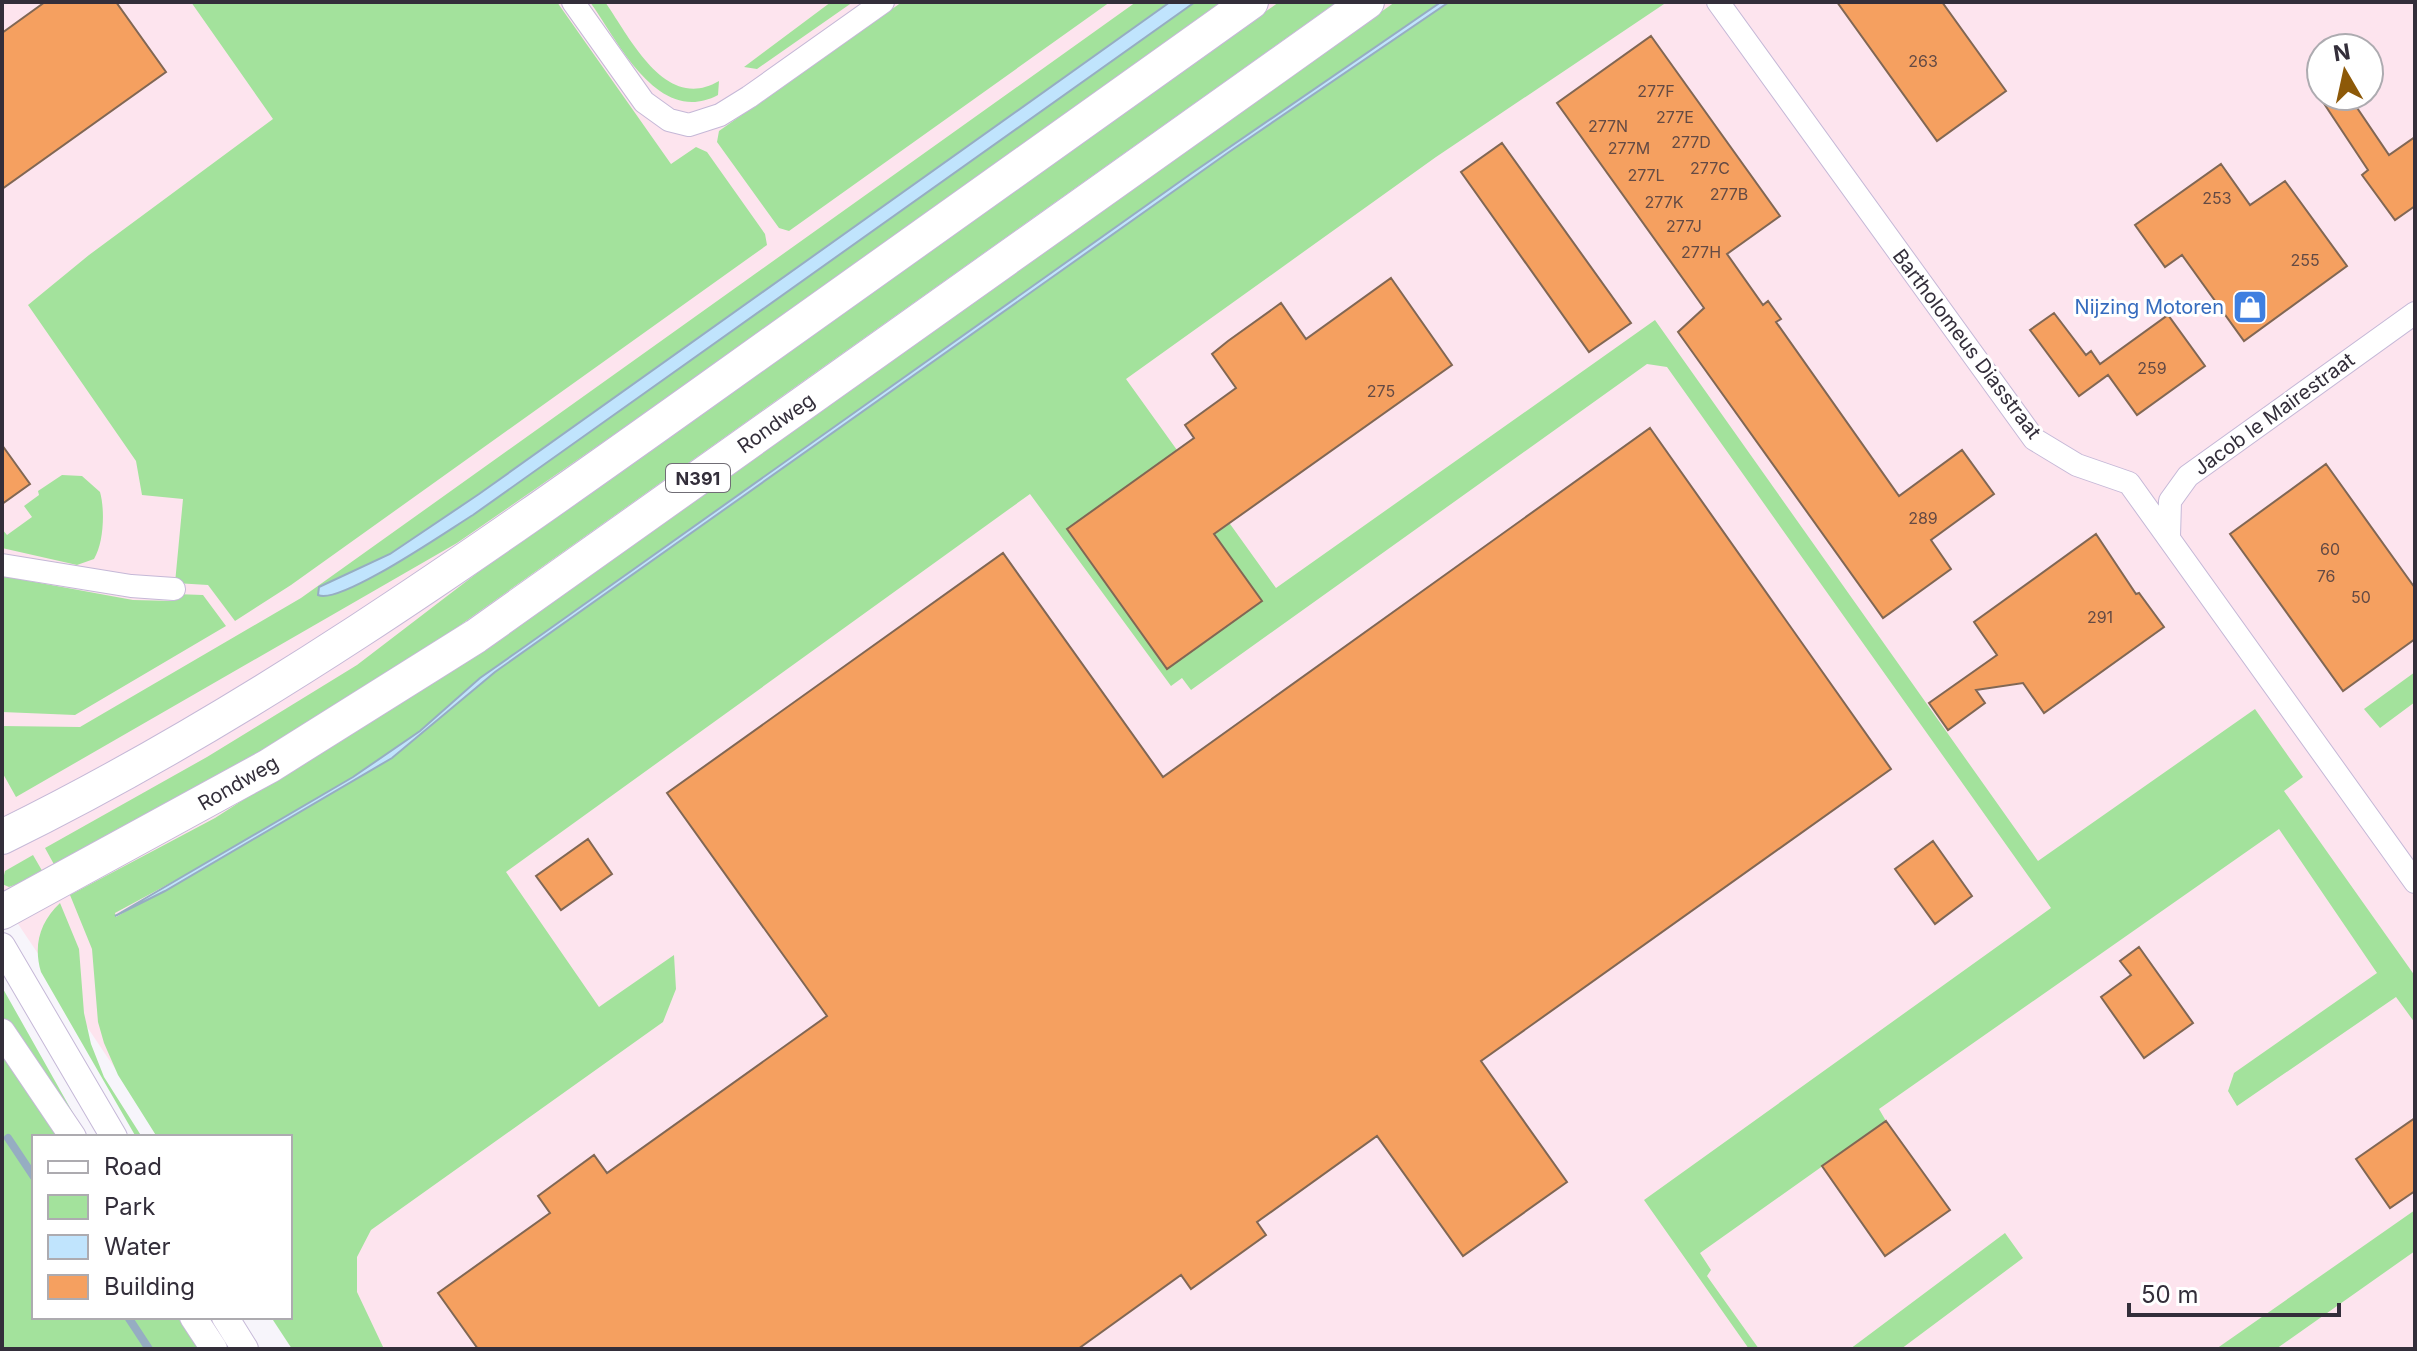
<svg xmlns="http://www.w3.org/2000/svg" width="2417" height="1351" font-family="Inter,sans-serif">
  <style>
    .industrial { fill: #fde4ee; fill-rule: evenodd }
    .green { fill: #a3e29c }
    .water { fill: #c0e4fd; stroke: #96adc2; stroke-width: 2 }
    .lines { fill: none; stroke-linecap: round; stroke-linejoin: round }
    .stream { stroke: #96adc2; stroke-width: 8 }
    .building { fill: #f5a060; stroke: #816754; stroke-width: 2 }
    .minor-casing { stroke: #c5b8d7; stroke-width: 24 }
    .tertiary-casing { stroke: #c5b8d7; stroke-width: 28 }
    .primary-casing { stroke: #c5b8d7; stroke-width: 36 }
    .minor { stroke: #fff; stroke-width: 22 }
    .tertiary { stroke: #fff; stroke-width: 26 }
    .primary { stroke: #fff; stroke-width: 34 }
    .labels { text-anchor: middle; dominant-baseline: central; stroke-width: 6; stroke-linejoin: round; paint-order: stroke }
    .number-label { font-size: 16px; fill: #644a44 }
    .shield { fill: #fff; stroke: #706d75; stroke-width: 2 }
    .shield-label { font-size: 18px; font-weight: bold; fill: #332e3a }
    .shop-label { font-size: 20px; fill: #366cbe; stroke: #fff; text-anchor: end }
    .street-label { font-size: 20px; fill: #332e3a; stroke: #fff }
  </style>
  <rect width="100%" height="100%" fill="#f7f5fb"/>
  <!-- industrial -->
  <path class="industrial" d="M2 2H2415V1349H302L290 1317V1137H161L2 900ZM2321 48H2369V96H2321Z"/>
  <!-- green -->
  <path class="green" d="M191 2H557L671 164 696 147 707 152 765 234 767 245 291 585 235 621 208 585 175 583 183 499 142 495 136 461 28 305 89 255 273 119Z
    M590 2H605C630 37 665 113 719 81L718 95C658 127 618 41 590 2Z
    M831 2H853L757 69 744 67Z
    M902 2H1110L789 231 779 228 717 142 719 131Z
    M1136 2H1170L479 494 390 554 318 590V595C339 606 450 529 473 515L1195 2H1221L774 324 457 543 16 797 2 772V726L80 727 301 598Z
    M1279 2H1337L435 643 259 753 56 868 45 848 207 757 357 665 506 551Z
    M1395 2H1441L1192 173 517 652C483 677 453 707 419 732 324 802 218 857 115 913L116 917 392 758 495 672 1229 152 1449 2H1667L1436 157 1126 379 1276 588 1655 320 2038 861 2255 709 2303 777 2284 791 2415 976V1023L2396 997 2237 1106 2228 1091 2234 1073 2377 973 2279 829 1879 1109 1886 1121 1700 1253 1711 1270 1707 1276 1759 1349H1749L1644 1200 2051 908 1667 367 1647 364 1191 690 1182 678 1171 686 1030 494 506 872 599 1007 674 955 676 989 663 1022 371 1230 357 1257V1292L384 1349H292L271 1317H290V1137H157L118 1075 104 1043 98 1022 92 949 70 895 215 818 516 626Z
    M62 475 82 476 100 492C105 509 104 543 94 559L77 565 2 548V529L7 535 32 517 24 506 39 495 38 491Z
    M2 576 133 600 174 601 175 594 203 595 226 626 75 715 2 712Z
    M2415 672V702L2380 728 2364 709Z
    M33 855 44 874 9 887 2 884 5 871Z
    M60 903 79 949 84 1013 91 1044 104 1077 142 1137H136L41 972C33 945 40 922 60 903Z
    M2 987 77 1120 88 1137H81L2 1018Z
    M2 1046 62 1137H34V1317H184L205 1349H2Z
    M2415 1210V1251L2276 1349H2216Z
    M2005 1233 2023 1258 1901 1349H1850Z"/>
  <!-- water -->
  <path class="water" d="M1170 2H1195L473 515C450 529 339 606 318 595L319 587 390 554 479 494Z
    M1441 2H1449L1229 152 495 672 392 758 165 891 115 916 353 777 420 731 480 678 517 652 1192 173Z"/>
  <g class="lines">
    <!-- stream -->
    <path class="stream" d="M8 1138 34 1177
      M128 1317 149 1349"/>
  </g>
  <!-- building -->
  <path class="building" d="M45 2H116L166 72 2 189V33Z
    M1837 2H1942L2006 91 1937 141Z
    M1651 36 1780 216 1727 254 1763 305 1768 301 1781 319 1776 322 1899 496 1962 450 1994 494 1931 540 1951 569 1883 618 1678 332 1704 308 1557 103Z
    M2319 96H2349L2389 155 2415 137V206L2395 220 2362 175 2368 170Z
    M1502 143 1631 323 1589 352 1461 172Z
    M2221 164 2250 205 2285 181 2347 266 2244 341 2182 255 2165 267 2135 225Z
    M1391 278 1452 365 1214 534 1262 601 1167 669 1067 529 1194 438 1185 425 1236 388 1212 354 1228 341 1281 303 1306 339Z
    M2054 313 2086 355 2091 351 2100 364 2168 315 2205 366 2137 415 2108 375 2079 396 2030 330Z
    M1650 428 1891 769 1481 1061 1567 1182 1463 1256 1377 1136 1257 1222 1266 1235 1191 1289 1181 1275 1078 1349H478L438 1293 550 1213 538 1196 594 1155 607 1173 827 1016 667 793 1003 553 1163 777Z
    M2 445 30 484 2 504Z
    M2326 464 2415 588V639L2343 691 2230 534Z
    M2096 534 2136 594 2139 593 2164 627 2044 713 2023 683 1976 690 1985 703 1948 730 1929 703 1997 655 1974 622Z
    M588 839 612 874 561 910 536 876Z
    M1933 841 1972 896 1935 924 1895 869Z
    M2139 947 2193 1023 2144 1058 2101 997 2131 975 2120 961Z
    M2415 1118V1191L2390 1208 2356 1159Z
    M1886 1121 1950 1210 1885 1256 1822 1166Z"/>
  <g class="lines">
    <!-- minor casing -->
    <g class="minor-casing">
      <path id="minor" d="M573 2 644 102 669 120 689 125 720 115 749 97 883 2
        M1718 2 2034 439 2077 465 2129 483 2415 882
        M2169 537 2170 501 2188 476 2415 313
        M2 565 131 586 174 589"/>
    </g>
    <!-- tertiary casing -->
    <g class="tertiary-casing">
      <path id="tertiary" d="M2 946 114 1137
        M2 1032 73 1137
        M193 1317 214 1349
        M225 1317 245 1349"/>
    </g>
    <!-- primary casing -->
    <g class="primary-casing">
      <path id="primary" d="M2 837C249 716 474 556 697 397 882 265 1067 134 1251 2
        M2 912 269 766 476 636 1367 2"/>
    </g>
    <!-- minor -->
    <use href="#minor" class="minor"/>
    <!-- tertiary -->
    <use href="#tertiary" class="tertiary"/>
    <!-- primary -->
    <use href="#primary" class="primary"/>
  </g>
  <!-- icons -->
  <defs>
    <g id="shop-square" transform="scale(1.8)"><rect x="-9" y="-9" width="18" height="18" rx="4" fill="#3f7fe0" stroke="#fff"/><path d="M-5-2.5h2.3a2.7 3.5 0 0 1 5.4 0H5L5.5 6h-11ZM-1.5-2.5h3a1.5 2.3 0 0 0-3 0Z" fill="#fff"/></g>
  </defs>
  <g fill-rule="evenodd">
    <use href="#shop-square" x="2250" y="307"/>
  </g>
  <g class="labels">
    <!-- number labels -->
    <g class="number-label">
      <text x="1923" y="61">263</text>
      <text x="1656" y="91">277F</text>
      <text x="1675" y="117">277E</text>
      <text x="1608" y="126">277N</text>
      <text x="1691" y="142">277D</text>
      <text x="1629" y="148">277M</text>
      <text x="1710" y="168">277C</text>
      <text x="1646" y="175">277L</text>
      <text x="1729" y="194">277B</text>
      <text x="2217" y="198">253</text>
      <text x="1664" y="202">277K</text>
      <text x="1684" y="226">277J</text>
      <text x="1701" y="252">277H</text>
      <text x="2305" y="260">255</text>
      <text x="2152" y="368">259</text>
      <text x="1381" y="391">275</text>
      <text x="1923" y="518">289</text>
      <text x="2330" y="549">60</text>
      <text x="2326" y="576">76</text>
      <text x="2361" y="597">50</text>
      <text x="2100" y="617">291</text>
    </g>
    <!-- shield labels -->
    <rect class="shield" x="666" y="464" width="64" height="28" rx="6"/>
    <g class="shield-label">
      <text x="698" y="478">N391</text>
    </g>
    <!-- shop labels -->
    <g class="shop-label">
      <text x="2224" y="307">Nijzing Motoren</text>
    </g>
    <!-- street labels -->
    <g class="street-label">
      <text transform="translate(1967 344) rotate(53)">Bartholomeus Diasstraat</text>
      <text transform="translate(2274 414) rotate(-36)">Jacob le Mairestraat</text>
      <text transform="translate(776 423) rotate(-35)">Rondweg</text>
      <text transform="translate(238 783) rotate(-30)">Rondweg</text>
    </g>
  </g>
  <!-- border -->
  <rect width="2417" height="1351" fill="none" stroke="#332e3a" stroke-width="8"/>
  <!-- legend -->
  <rect x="32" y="1135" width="260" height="184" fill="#ffffff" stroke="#adabb0" stroke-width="2"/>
  <rect x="48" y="1161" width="40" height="12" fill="#ffffff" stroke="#adabb0" stroke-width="2"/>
  <text x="104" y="1175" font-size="24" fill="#332e3a">Road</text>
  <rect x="48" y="1195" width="40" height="24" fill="#a3e29c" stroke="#adabb0" stroke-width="2"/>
  <text x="104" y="1215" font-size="24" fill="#332e3a">Park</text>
  <rect x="48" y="1235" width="40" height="24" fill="#c0e4fd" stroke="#adabb0" stroke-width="2"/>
  <text x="104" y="1255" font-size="24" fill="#332e3a">Water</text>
  <rect x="48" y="1275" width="40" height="24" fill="#f5a060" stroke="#adabb0" stroke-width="2"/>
  <text x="104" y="1295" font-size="24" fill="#332e3a">Building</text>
  <!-- north arrow -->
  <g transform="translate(2345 72) rotate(351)"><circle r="38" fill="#ffffff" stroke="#adabb0" stroke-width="2"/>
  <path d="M0-6L14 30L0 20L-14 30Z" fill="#8d5908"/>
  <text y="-12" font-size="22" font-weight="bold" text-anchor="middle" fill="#332e3a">N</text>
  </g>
  <!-- scale -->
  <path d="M2129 1303v12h210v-12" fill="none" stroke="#332e3a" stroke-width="4"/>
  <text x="2141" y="1303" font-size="24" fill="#332e3a" stroke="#ffffff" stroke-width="6" paint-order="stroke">50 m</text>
</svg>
